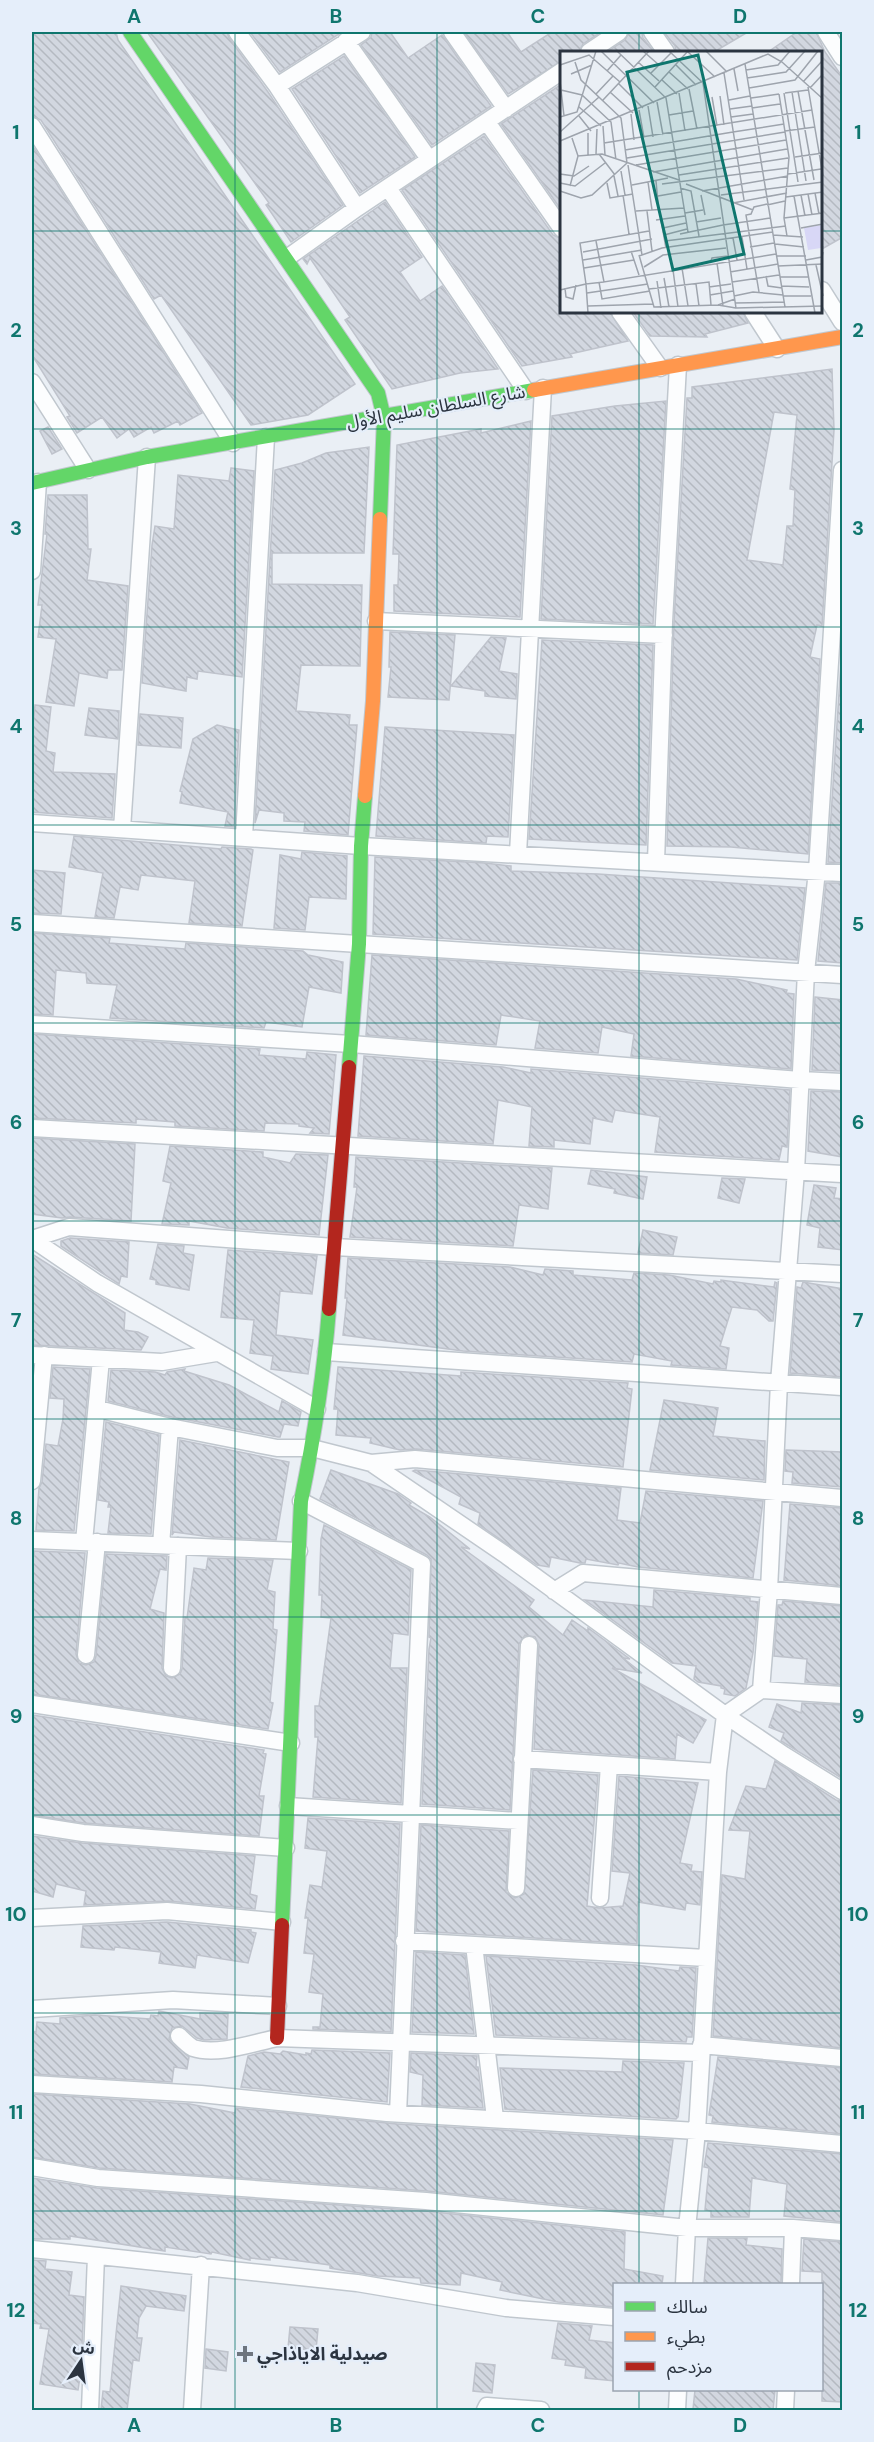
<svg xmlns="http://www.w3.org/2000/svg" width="874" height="2442" font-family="'DM Sans','Noto Sans Arabic',sans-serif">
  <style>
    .building { fill: url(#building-back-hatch); stroke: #bfc3cc; stroke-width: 1.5; fill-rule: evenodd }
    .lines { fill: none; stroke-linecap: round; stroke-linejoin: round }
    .street-casing { stroke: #c0c7ce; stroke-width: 19 }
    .fast-casing { stroke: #c0c7ce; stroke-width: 16 }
    .slow-casing { stroke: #c0c7ce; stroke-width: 16 }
    .jam-casing { stroke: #c0c7ce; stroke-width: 16 }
    .street { stroke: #fcfdfe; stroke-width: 16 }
    .fast { stroke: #63d668; stroke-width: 14 }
    .slow { stroke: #ff974d; stroke-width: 14 }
    .jam { stroke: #b3261e; stroke-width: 14 }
    .grid { fill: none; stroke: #0f766e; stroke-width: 1.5; stroke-opacity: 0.55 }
    .poi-dot { fill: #6e757f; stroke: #e5eefa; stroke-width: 2 }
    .labels { text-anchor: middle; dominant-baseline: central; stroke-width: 4.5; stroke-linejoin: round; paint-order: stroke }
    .street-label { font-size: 18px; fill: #2b3440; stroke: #e5eefa }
    .poi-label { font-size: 18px; font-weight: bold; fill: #2b3440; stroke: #e5eefa; text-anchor: start }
    .inset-road { fill: none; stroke: #9ea4ad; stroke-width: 1.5 }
    .view { fill: #0f766e; fill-opacity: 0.15; stroke: #0f766e; stroke-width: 3 }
    .inset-edge { fill: none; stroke: #2b3440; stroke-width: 3 }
    .neatline { fill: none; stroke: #0f766e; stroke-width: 2 }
    .grid-label { font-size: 20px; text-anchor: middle; font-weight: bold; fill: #0f766e }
  </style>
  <defs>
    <pattern id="building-back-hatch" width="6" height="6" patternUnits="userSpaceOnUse" patternTransform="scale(1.5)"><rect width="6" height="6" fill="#d2d7e0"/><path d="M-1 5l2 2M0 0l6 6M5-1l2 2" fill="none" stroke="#b4b9c1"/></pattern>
  </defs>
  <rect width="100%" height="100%" fill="#eaeff5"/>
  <!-- building -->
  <path class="building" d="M32 32H116L118 40 355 384 308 415 251 425 161 295 154 299 41 120 32 116Z
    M147 32H227L229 38 268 92 343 205 291 242 266 205 269 203Z
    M250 32H342L280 72Z
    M372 32H390L408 58 442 35 491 106 432 145 361 45 371 37Z
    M464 32H507L521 52 552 32H601L583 44 579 52H562V61L508 94Z
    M629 32H642L643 38 654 52H607L625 40Z
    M664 32H748L714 52H676L675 46Z
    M797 32H816L825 52 843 78V237L822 249V52H768Z
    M344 56 415 157 360 193 292 89Z
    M562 84V211L501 124Z
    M484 136 553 235 562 239V312H610L628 341 570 354 572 357 522 366 402 190Z
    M32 145 202 413 180 425 178 421 154 433 151 427 134 437 129 429 117 438 102 417 77 433 67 417 70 416 32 355Z
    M385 202 422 257 400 272 420 301 442 286 498 369 460 373 392 389 345 320 350 317 310 258 307 264 303 259Z
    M633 312H743L748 323 705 334 707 337 650 336Z
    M832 369 834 430 822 626 817 625 810 657 820 659 808 854 731 847 667 846 674 622 687 398H692V387ZM774 412 797 415 790 489 795 490 793 526H787L783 565 747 560Z
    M666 401 653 624 541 619 552 416 615 406Z
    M531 421 520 617 394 611V585H398L399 554H393L397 445 481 429V433Z
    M48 427 62 449 52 454 40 431Z
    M369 447 364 553H272V584L362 585 360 666 301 665 296 711 350 715 349 725H357L348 835 304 831 305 822 284 821V813L259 810 255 823 275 470 302 463 326 453Z
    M231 468 254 471 242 677 198 671 197 679 187 677 186 691 142 683 152 545 155 526 174 529 178 475 229 481Z
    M48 495H87L88 549H91L87 580 128 586 122 670H108L107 678 79 673 74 706 46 702 56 639 38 637 42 605H38L47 534H45Z
    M390 632 455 635 449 700 388 697 391 667H389Z
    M491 637 506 638 499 671 517 674 516 699 485 696V691L451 686Z
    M542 640 653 645 646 845 529 839Z
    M841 663H843V863L828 862Z
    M35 705 51 707 46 751 55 753 53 772 115 774 112 818 32 812V735Z
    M89 708 119 711 118 739 85 735Z
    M140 714 183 718 181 748 138 745Z
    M217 725 239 730 234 827 225 826 228 812 180 803 182 792 180 791 193 739Z
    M385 727 514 735 508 837 487 836 486 843 376 836Z
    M74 836 221 849 222 847 251 849 253 850 242 926 189 923 195 881 141 875 138 890 120 887 114 918 95 917 103 873 69 867Z
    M302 852 347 856 346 899 309 897 305 930 274 928 280 855 301 859Z
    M375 857 485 863 511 866V871L598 874 805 888 797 960 373 934Z
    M32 870 65 873 61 914 32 913Z
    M826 883H843V963L818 961Z
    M32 933 110 938 109 943 185 949 186 943 303 951 308 955 343 962 341 993 309 987 302 1027 266 1022 264 1028 110 1018 117 985 87 983 86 973 56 970 53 1015 32 1014Z
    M372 955 736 979 787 990 786 993 794 994 791 1069 631 1056 634 1034 602 1027 598 1053 535 1048 540 1021 501 1015 496 1045 366 1035Z
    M815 997 843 1000 840 1071 812 1070Z
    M32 1034 260 1049 259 1055 306 1059 307 1052 336 1055 329 1134 310 1133 314 1128 299 1126V1124L265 1123 264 1131 175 1126V1122L136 1119V1123L32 1118Z
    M364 1056 503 1067 531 1073V1069L790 1090 787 1147 782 1146 779 1160 655 1152 660 1117 615 1110 612 1122 593 1118 590 1144 554 1140V1147L529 1146 532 1107 498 1100 493 1144 358 1136Z
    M811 1091 843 1092V1157L808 1151Z
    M32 1138 135 1144 131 1221 70 1217 62 1218 32 1214Z
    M170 1146 263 1152V1157L290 1163 296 1154 328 1155 319 1235 227 1228 189 1221V1225L162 1224 171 1183 163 1181Z
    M356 1157 552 1168 548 1209 519 1205 513 1246 350 1237 357 1187H354Z
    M591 1170 647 1177 643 1199 614 1193 615 1189 588 1184Z
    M722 1178 745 1179 739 1203 718 1198Z
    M814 1185 836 1188 834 1198 843 1199V1250L818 1247 820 1228 807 1225Z
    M643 1230 677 1237 673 1255 638 1253Z
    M70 1238 129 1242 127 1277 121 1276 119 1284 61 1246V1241Z
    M158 1244 184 1246 183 1253 194 1255 189 1290 156 1284V1280L150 1279Z
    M228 1250 317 1256 312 1294 280 1291 276 1335 313 1340 308 1374 271 1369 273 1356 250 1353 254 1320 221 1317Z
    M32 1254 125 1313 124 1330 138 1332 148 1337 141 1350 32 1345Z
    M348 1258 510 1267 543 1275 545 1269 573 1271V1275L632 1280 634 1273 669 1275 713 1284 714 1281 721 1282V1280L774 1287 775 1282 777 1283 773 1321H769L757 1310 732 1307 720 1346 729 1348 726 1369 671 1365 672 1361 634 1354 632 1362 463 1351 343 1335 347 1298H345Z
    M803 1282 843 1289V1377L790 1373 797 1287 801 1288Z
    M53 1367 90 1369 74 1531 36 1530 39 1488 42 1482 46 1444 58 1446 63 1419 64 1399 50 1398Z
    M338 1367 461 1376V1372L628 1383 627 1388 632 1389 623 1467 416 1449 400 1450 370 1443 371 1438 336 1435 338 1409H334Z
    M185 1369 184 1371 229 1385 279 1412 282 1401 301 1412 298 1426 284 1424 280 1437H278L172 1417 108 1401 111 1370 155 1372 165 1375 167 1372Z
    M664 1400 718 1408 713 1436 765 1441 764 1480 650 1470Z
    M106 1422 159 1435 151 1534 108 1533 111 1507H108L109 1502 98 1500Z
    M180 1440 289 1462 276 1540 211 1537 174 1532 172 1535Z
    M786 1450 843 1452 842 1487 792 1483 793 1472 785 1471Z
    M331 1470 398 1494 411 1503 409 1505 430 1517 470 1549 461 1547 534 1600 529 1607 563 1635 572 1620 588 1631V1628L630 1659 623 1658 642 1673 612 1668 706 1720 693 1743 677 1734 675 1759 534 1749 539 1645 535 1637 525 1635 519 1644 510 1810 422 1804 429 1649 431 1638 429 1637 431 1559 427 1555 320 1499Z
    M415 1470 621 1488 617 1520 640 1523 646 1491 763 1501 753 1578 638 1567 619 1563 618 1565 586 1559 585 1563H580L551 1557 549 1567 537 1565 478 1524 480 1513 459 1504 461 1497 413 1471Z
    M790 1504 841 1508 840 1549H843V1586L784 1580Z
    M324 1525 411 1570 408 1635 393 1633 390 1668H407L401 1803 313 1797 318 1737H315V1706H319L331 1618 321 1617 322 1595H319L321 1539Z
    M34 1551 85 1553 76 1654 79 1663 86 1665 94 1662 96 1656 106 1554 167 1556 166 1570 160 1569 150 1609 164 1613 162 1668 166 1676 172 1678 180 1674 182 1669 185 1617 187 1618 194 1568 206 1570 208 1558 273 1560 267 1590 275 1592 273 1629 277 1630 270 1702 273 1703 268 1729 32 1694V1556H34Z
    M654 1590 750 1598V1601L758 1602 753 1653 746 1688 735 1696 724 1694 725 1689 721 1688V1686L698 1682 694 1679 696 1666 672 1663 585 1600 653 1607Z
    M783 1601 843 1606V1685L805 1682 807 1659 774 1656 778 1605H782Z
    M802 1703 843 1705V1779L781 1741 784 1733 769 1727 777 1704 801 1713Z
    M32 1715 264 1750 263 1753 266 1754 259 1796H264L259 1836 84 1823 32 1815Z
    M775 1761 836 1800 843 1801V2048L713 2036 722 1875 745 1879 750 1831 729 1830 746 1786 766 1789Z
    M533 1770 598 1775 587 1906 599 1908 623 1906 630 1873 612 1871 619 1776 698 1783 680 1863 692 1865 691 1871 702 1872 700 1905 686 1903 685 1910 638 1902 637 1944 416 1931 421 1825 509 1831 506 1892 515 1898 524 1894Z
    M308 1818 400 1824 391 2032 313 2029V2027H320L323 1994 309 1992 314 1954 304 1953 308 1918H305L310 1885 322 1887 327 1851 305 1848Z
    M32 1836 82 1843 255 1856 250 1894 257 1896 255 1909 168 1901 84 1905 86 1891 56 1884 53 1897 32 1891Z
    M167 1922 251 1930V1932L256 1933 248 1963 197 1955 195 1968 159 1963 161 1952 115 1947 114 1950 81 1947 83 1926Z
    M416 1952 465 1955 474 2034 412 2032Z
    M486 1956 636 1965 679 1971 680 1967 696 1968 692 2037H687L686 2042 496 2035Z
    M159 2011 200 2019V2013L228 2014 227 2039 204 2040 197 2038 182 2026 172 2028 169 2039 189 2057 187 2069 174 2067 172 2082 32 2074V2031L36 2032 37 2022 60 2024V2018L95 2015 150 2019 151 2015 158 2016Z
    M312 2050 390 2053 387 2102 241 2087 248 2056 264 2052 280 2054 283 2051 306 2055V2053L311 2054Z
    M411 2053 477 2056 476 2067H478L483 2108 422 2105 423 2075 410 2072Z
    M718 2057 843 2068V2134L712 2122 713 2116 709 2115Z
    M623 2061 684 2063 678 2117 676 2119 505 2109 500 2068 622 2072Z
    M32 2094 190 2104 235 2113 236 2108 397 2124 673 2140 663 2215 427 2191 99 2168 32 2157Z
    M708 2143 843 2154V2222L784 2216 787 2184 752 2178 749 2217H711V2211L705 2210 709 2168 704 2167Z
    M32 2178 97 2188 425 2211 625 2232 624 2269 663 2276 662 2284H615V2307L558 2302 500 2290 502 2282 461 2273 460 2285 421 2283 420 2278 377 2276 330 2268V2265L270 2257V2260L250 2258V2260L212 2252 211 2254 165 2247V2251L70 2236V2239H32Z
    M708 2238H747L746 2245 782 2249 781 2284H704Z
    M804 2239 843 2242V2402L822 2401V2272L802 2271Z
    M32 2260 46 2261 45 2269 72 2272 69 2295 84 2297 81 2371 78 2390 40 2384 49 2329 40 2328 41 2324 32 2323Z
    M121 2286 186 2296 184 2311 146 2306 139 2318 137 2338H142L139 2361 133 2360 127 2410H101L103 2391 110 2392Z
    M558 2323 592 2326 589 2340 615 2343V2381L585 2378 586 2368 565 2365 566 2360 552 2358Z
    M290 2327 318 2329 316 2350 288 2348Z
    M206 2349 228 2352 226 2371 205 2368Z
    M476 2363 495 2365 492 2393 473 2391Z
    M695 2390H775L773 2410 693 2409Z"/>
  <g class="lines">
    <!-- street casing -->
    <g class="street-casing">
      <path id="street" d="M237 32 277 86 357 208
        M452 32 506 109
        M652 32 666 52
        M826 32 842 57
        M346 41 429 159
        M589 52 619 32
        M277 86 362 32
        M487 122 562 229
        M32 126 233 443
        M388 188 526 391
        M287 258 357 208 562 71
        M822 290 842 322
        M620 312 660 368
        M753 312 777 349
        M32 382 88 470
        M32 571 38 482
        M376 621 664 635
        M32 823 361 846 842 873
        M122 829 147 457
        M244 837 266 437
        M518 854 543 388
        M656 862 664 622 678 365
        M32 923 842 975
        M32 1024 351 1044 800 1080 842 1082
        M32 1128 842 1174
        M32 1239 69 1227 334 1247 842 1274
        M32 1239 97 1283 317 1409
        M326 1352 842 1387
        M32 1355 162 1362 216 1353
        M98 1409 170 1427 277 1448H312L371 1463 507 1556 725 1715 784 1755 842 1791
        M371 1463 415 1459 842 1498
        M32 1481 44 1355
        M301 1501 422 1564 398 2114
        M32 1540 299 1551
        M84 1542 101 1359
        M161 1545 170 1427
        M554 1591 583 1573 842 1596
        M86 1655 97 1542
        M172 1668 178 1546
        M761 1690 842 1695
        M32 1704 291 1743
        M522 1759 718 1772
        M288 1806 518 1821
        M32 1825 83 1833 286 1848
        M516 1888 529 1645
        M600 1898 609 1765
        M32 1918 167 1911 282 1922
        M404 1941 706 1958
        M474 1945 495 2118
        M32 2009 173 2000 278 2006
        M179 2036C183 2040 188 2045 193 2048 217 2056 253 2043 277 2038L700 2053
        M701 2045 842 2058
        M32 2084 201 2094 387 2113 697 2131 842 2144
        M32 2167 98 2178 426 2201 687 2228H793L842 2232
        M32 2249 357 2283 506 2308 614 2317
        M684 2284 687 2228 697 2131 718 1772 725 1715 761 1690 769 1590 779 1383 796 1171 806 972 817 871 842 470
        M791 2284 793 2228
        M90 2410 96 2256
        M192 2410 201 2265
        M485 2410 487 2406 541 2410
        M677 2410 678 2390
        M785 2410 786 2390"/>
    </g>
    <!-- fast casing -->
    <g class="fast-casing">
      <path id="fast" d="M130 32 378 393 384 418 380 519
        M32 483 147 457 534 390
        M349 1067 359 944 361 846 365 796
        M282 1925 301 1501C314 1438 324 1374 329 1309"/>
    </g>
    <!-- slow casing -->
    <g class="slow-casing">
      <path id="slow" d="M534 390 842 337
        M365 796 373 701 380 519"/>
    </g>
    <!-- jam casing -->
    <g class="jam-casing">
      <path id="jam" d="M329 1309 349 1067
        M277 2038 282 1925"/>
    </g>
    <!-- street -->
    <use href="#street" class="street"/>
    <!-- fast -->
    <use href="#fast" class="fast"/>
    <!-- slow -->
    <use href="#slow" class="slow"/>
    <!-- jam -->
    <use href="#jam" class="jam"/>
  </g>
  <!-- grid -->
  <path class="grid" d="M235 32V2410M437 32V2410M639 32V52M32 231H562M822 231H842M639 312V2284M32 429H842M32 627H842M32 825H842M32 1023H842M32 1221H842M32 1419H842M32 1617H842M32 1815H842M32 2013H842M32 2211H842M639 2390V2410"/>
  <!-- markers -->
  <path class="poi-dot" d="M242 2345h6v6h6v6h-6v6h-6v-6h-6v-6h6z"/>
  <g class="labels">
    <!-- street labels -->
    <g class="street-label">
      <text transform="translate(436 407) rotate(-10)">شارع السلطان سليم الأول</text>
    </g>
    <!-- poi labels -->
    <g class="poi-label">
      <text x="257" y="2354">صيدلية الاياذاجي</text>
    </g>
  </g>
  <!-- overview -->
  <g transform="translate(560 51)">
    <rect width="262" height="262" fill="#eaeff5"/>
    <path d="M262 174 261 197 248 199 244 177Z" fill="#d8d7f6"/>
    <path class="inset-road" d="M41 0 94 52M57 0 106 47 128 181M83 0 99 14M109 0 143 32 176 257 263 255M146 0 167 21M128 1 155 26M78 11 99 30M185 13 225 256M0 14 29 4 60 31M116 14 136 34M174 18 178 40M186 19 218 14 230 0M47 20 61 4M109 21 128 38M91 22 111 2M164 22 184 149M11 23 32 14M187 27 226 21 245 0M102 29 117 43M0 30 4 65M243 31 263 9M59 33 83 57M95 36 128 0M248 36 263 125M189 37 235 29 258 0M250 37 263 23M129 38 137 78M1 39 22 44 51 71 56 109M238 40 254 129M50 41 73 62M232 41 246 130M119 42 125 80M224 42 238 131M225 42 248 39M36 43 53 25M219 43 229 106 224 167 227 185M160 45 164 74M152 46 157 75M191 47 219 43M43 49 89 0M169 49 190 45M97 51 103 84M88 55 93 86M19 56 41 75M192 57 220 53M170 58 192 55M79 59 84 87M71 63 74 89M109 64 133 60M19 65 31 80M0 66 17 61 36 0M171 66 193 63M43 75 45 104M225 80 255 76M0 81 39 46M173 81 224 73M28 82V104M12 87 18 105 42 103 119 129M0 90 208 3 222 11 263 48M44 92 252 59M65 99 173 81M36 103 37 78M39 103 55 124M235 106 263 102M67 107 225 81M68 114 82 204M76 114 226 89M61 120 65 144M93 121 227 98M0 123 14 125 29 115M228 123 261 118M119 124 228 107M54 125 58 145M96 130 98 152M88 131 92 159M0 132 15 135 45 112M47 132 50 147 73 143M102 133 228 117M126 133 193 159M72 134 108 127M10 135 18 105M120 137 131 140 139 185M0 140 21 147 32 144 67 112 61 67 21 29 15 11M142 140 228 125M255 142 259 163M248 143 252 164M63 144 69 183M141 144 145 164M161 144 263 131M241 144 245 165M98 145 121 141M234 145 255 262M226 146 263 141M173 152 227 142M207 154 225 150M76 160 124 157M87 160 92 200M125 162 143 159M224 167 263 162M96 169 125 165M101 169 106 197M136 171 161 167M163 174 210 167M103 177 126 172M241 177 263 173M120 183 163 174M104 184 127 178M213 184 243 186M182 186 187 218M173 187 177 209M36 190 44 231 216 203M105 190 226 175M215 193 244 196M190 196 214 192M71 200 79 224M23 201 92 188M79 204 94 256 158 254 176 257M79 205 102 197 213 181M216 205H246M23 209 82 199M246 209 262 206 263 201M150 212 152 207 168 205M157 212 163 255M256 214 263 245M218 215 263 213M84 216 103 204 166 197M24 217 74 209M122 217 128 255M113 219 118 256M170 221 218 213M206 225 208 235 222 237M220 226H248M104 227 109 256M97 230 101 257M39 231 42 248 90 240M44 231 26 233 20 192 89 180M172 231 219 224M136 233 139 255M221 235 249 236M149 236 171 233M5 237 6 246 13 248 16 234M89 238 149 231 151 254M0 239 26 233 28 262M199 241 186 164 191 163 194 156 207 153M27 242 88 233M150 244 173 240M174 245 193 241 223 244M223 245H251M175 252 224 251M158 254 175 248M28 255 93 253"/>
    <path class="view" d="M138 4 184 203 113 219 67 21Z"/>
    <rect width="262" height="262" class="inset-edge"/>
  </g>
  <!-- border -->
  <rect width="874" height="2442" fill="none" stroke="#e5eefa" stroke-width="66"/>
  <!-- legend -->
  <rect x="613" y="2283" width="210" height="108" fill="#e5eefa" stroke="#9ba4b0" stroke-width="1.5"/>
  <rect x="625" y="2302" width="30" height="9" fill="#63d668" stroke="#9ba4b0" stroke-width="1.5"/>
  <text x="667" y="2313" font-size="18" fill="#2b3440">سالك</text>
  <rect x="625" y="2332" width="30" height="9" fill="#ff974d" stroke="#9ba4b0" stroke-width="1.5"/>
  <text x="667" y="2343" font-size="18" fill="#2b3440">بطيء</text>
  <rect x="625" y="2362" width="30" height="9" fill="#b3261e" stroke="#9ba4b0" stroke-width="1.5"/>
  <text x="667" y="2373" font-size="18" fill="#2b3440">مزدحم</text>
  <!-- north arrow -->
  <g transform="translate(81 2361) rotate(13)" stroke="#e5eefa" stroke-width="4.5" paint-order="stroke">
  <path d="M0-4.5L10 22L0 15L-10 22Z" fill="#2b3440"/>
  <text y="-9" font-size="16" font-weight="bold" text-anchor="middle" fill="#2b3440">ش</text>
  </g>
  <rect x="33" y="33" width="808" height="2376" class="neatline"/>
  <g class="grid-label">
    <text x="134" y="23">A</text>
    <text x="336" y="23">B</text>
    <text x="538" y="23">C</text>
    <text x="740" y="23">D</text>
    <text x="16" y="139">1</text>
    <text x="858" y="139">1</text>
    <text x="16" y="337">2</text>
    <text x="858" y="337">2</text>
    <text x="16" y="535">3</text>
    <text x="858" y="535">3</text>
    <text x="16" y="733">4</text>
    <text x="858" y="733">4</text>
    <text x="16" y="931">5</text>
    <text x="858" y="931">5</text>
    <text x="16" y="1129">6</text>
    <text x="858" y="1129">6</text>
    <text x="16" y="1327">7</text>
    <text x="858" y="1327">7</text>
    <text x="16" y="1525">8</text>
    <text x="858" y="1525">8</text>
    <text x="16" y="1723">9</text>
    <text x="858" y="1723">9</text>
    <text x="16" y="1921">10</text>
    <text x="858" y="1921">10</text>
    <text x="16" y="2119">11</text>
    <text x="858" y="2119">11</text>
    <text x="16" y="2317">12</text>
    <text x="858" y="2317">12</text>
    <text x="134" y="2432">A</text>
    <text x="336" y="2432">B</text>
    <text x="538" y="2432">C</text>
    <text x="740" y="2432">D</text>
  </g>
</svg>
